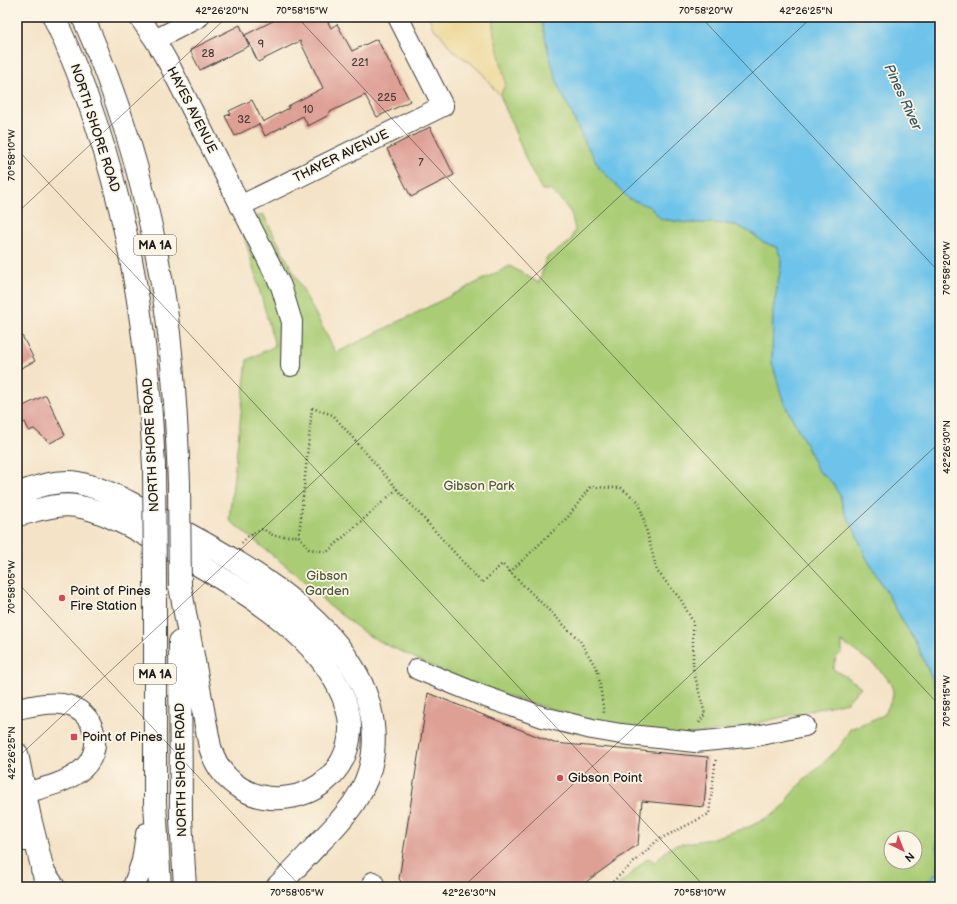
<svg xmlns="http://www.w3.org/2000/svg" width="957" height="904" font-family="'Balsamiq Sans',sans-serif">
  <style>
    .green { fill: #a9cc75; stroke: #627448; fill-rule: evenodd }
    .sand { fill: #eeda9e; stroke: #857b5d }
    .water { fill: #6dc3ea; stroke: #447083 }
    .building { fill: #de9f95 }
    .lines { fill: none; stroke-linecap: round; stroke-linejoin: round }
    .minor-casing { stroke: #3c3a36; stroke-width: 22 }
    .major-casing { stroke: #3c3a36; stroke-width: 24 }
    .highway-casing { stroke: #3c3a36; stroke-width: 24 }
    .path { stroke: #3c3a36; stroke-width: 2.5; stroke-dasharray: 1 3; stroke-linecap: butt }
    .minor { stroke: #fff; stroke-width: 20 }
    .major { stroke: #fff; stroke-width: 22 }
    .highway { stroke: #fff; stroke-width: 22 }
    .highway-bridge-casing { stroke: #3c3a36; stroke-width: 24; stroke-linecap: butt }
    .highway-bridge { stroke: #fff; stroke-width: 22 }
    .ticks { fill: none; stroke: #1c1c1c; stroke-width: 1; stroke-opacity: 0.45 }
    .poi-dot { fill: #d1495b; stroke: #fcf5e5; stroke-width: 1.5 }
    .labels { text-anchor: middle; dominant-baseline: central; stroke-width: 3.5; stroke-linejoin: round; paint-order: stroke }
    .number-label { font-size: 11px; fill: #4c3d3a }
    .shield { fill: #fcf5e5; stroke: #5f5d58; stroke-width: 1 }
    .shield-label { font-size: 12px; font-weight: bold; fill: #1c1c1c }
    .street-label { font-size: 13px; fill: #1c1c1c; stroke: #fcf5e5 }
    .park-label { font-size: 13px; fill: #4d5a3b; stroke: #fcf5e5 }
    .poi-label { font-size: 13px; fill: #1c1c1c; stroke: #fcf5e5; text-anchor: start }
    .water-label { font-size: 14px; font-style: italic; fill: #385664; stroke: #fcf5e5 }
    .neatline { fill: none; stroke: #1c1c1c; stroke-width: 1.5 }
    .ticks-label { font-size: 10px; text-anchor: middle; fill: #1c1c1c }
  </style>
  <rect width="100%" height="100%" fill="#fcf5e5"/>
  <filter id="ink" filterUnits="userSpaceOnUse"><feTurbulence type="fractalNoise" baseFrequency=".025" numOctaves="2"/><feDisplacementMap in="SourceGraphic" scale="8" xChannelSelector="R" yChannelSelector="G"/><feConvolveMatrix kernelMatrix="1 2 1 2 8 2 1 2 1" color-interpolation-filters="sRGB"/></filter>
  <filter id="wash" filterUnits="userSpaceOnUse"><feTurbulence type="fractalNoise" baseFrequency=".012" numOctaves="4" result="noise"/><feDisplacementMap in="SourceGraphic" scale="16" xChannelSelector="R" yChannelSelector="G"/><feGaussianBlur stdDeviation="0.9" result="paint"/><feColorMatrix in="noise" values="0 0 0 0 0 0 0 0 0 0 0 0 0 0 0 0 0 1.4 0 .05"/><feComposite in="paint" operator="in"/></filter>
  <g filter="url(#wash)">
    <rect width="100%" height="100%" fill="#f4e3c7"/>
    <!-- green -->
    <path class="green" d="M492 17H541L547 46 561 93 569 107 582 137 600 168 629 198 650 207 661 219 688 223H716L736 225 753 234 763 242 776 247 781 257V266L773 311 772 362 781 394 785 405 805 442 818 471 824 475 833 484 840 496 844 512 855 531 866 557 919 649 940 698V821C938 830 937 839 937 849 937 854 939 859 939 864 938 877 925 885 913 886 906 887 899 886 891 887H616L648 858 655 862 667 850 675 845 710 839 751 826 774 814 786 804 788 798 798 786 839 748 850 729 884 715C887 709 892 701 893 695 895 674 856 653 842 642V652L836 658 833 669 856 683 861 687 847 702 736 728 676 737 624 730 476 687 383 643 366 634 327 604 307 583 229 520 247 360 275 346 241 224 263 214 336 353 510 266 539 283 546 258 567 244 571 240 575 229 571 213 564 204 550 190H542L528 164 500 95 505 85V79L494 35ZM891 838H915V862H891Z"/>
    <!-- sand -->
    <path class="sand" d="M429 17H492L494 35 505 79V85L500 95 494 89 483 74 471 63 453 51 440 34 433 28Z"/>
    <!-- water -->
    <path class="water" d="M541 17H940V698L919 649 866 557 855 531 844 512 840 496 833 484 824 475 818 471 805 442 785 405 781 394 772 362 773 311 781 266V257L776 247 763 242 753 234 736 225 716 223H688L661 219 650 207 629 199 600 168 582 137 569 107 561 93 555 76 547 46Z
      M940 821V887H891C899 886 906 887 913 886 925 885 938 877 939 864 939 859 937 854 937 849 937 839 938 830 940 821Z"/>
    <g id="blocks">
      <!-- building -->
      <path class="building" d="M281 17H325L331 28 337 24 352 51 377 39 410 101 377 117 365 95 328 113 329 115 308 126 303 116 265 136 259 124 235 136 225 116 231 114 229 111 252 100 263 122 289 108 288 106 323 88 300 41 258 62 245 35Z
        M240 25 249 46 200 70 190 50Z
        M430 127 454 175 411 197 387 149Z
        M17 326 35 361 17 370Z
        M46 395 65 435 50 443 34 429 29 431 25 422 22 424 17 414V409Z
        M428 693 554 743 708 757 704 807 642 801 638 844 579 887H405L399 879Z"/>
    </g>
  </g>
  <g filter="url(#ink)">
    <use href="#blocks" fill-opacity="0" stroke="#3c3a36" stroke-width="1"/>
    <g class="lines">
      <!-- minor casing -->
      <g class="minor-casing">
        <path id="minor" d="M139 17 155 40 170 66 281 286 292 322 291 366
          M155 40 199 17
          M240 206 443 106 398 17
          M417 669 483 696 543 717 592 729 621 734 695 742 756 736 805 726
          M17 709C32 706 48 702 62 704 97 709 107 752 79 772 63 784 42 788 25 793
          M17 841H35
          M373 882 375 887"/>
      </g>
      <!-- major casing -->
      <g class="major-casing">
        <path id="major" d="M17 754 30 818 47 887"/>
      </g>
      <!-- highway casing -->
      <g class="highway-casing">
        <path id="highway" d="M54 17C121 161 147 310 154 467
          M83 17C125 112 153 214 167 317 174 372 177 428 179 483
          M17 494C35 487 58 479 78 483 109 489 144 510 171 525 254 569 385 642 373 753 369 791 344 818 318 844 304 859 291 873 277 887
          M17 515C36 511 57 503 76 506 105 510 146 535 171 549 230 583 306 624 338 686 345 700 351 716 350 731 345 809 233 825 210 747L180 586
          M155 577V803L160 887
          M180 642 181 819 185 887
          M42 869 54 887
          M134 887 143 861 147 834"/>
      </g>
      <!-- path -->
      <path class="path" d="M312 408 333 415 397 489 327 552 309 549 299 536Z
        M397 489 482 583 502 564 580 641 598 671 604 713
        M242 543C248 536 254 531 263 529L274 536H299
        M510 572 568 517 590 487 621 488 639 502 657 571 681 600 693 622V669L705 714 699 723
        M607 887 658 840 709 814 716 757"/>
      <!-- minor -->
      <use href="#minor" class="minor"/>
      <!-- major -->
      <use href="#major" class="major"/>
      <!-- highway -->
      <use href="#highway" class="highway"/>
      <!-- highway-bridge casing -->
      <g class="highway-bridge-casing">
        <path id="highway-bridge" d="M154 467 155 577
          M179 483 180 586"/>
      </g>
      <!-- highway-bridge -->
      <use href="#highway-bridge" class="highway-bridge"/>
    </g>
  </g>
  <!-- ticks -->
  <path class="ticks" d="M297 17 940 706M701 17 940 273M17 149 705 887M17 213 227 17M17 582 301 887M17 758 812 17M463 887 940 442"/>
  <!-- markers -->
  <g class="poi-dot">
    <circle cx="62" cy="598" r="4"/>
    <rect x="70" y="733" width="8" height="8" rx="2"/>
    <circle cx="560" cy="778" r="4"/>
  </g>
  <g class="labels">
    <!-- number labels -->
    <g class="number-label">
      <text x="261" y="44">9</text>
      <text x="208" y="53">28</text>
      <text x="360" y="62">221</text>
      <text x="387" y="97">225</text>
      <text x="308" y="109">10</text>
      <text x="244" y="119">32</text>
      <text x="421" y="162">7</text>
    </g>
    <!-- shield labels -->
    <g class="shield">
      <rect x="134" y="235" width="42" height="20" rx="3"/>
      <rect x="134" y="664" width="42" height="20" rx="3"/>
    </g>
    <g class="shield-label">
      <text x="155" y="245">MA 1A</text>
      <text x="155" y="674">MA 1A</text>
    </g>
    <!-- street labels -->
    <g class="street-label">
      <text transform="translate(192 110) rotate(63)">HAYES AVENUE</text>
      <text transform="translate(95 128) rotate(72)">NORTH SHORE ROAD</text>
      <text transform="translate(341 156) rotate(-26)">THAYER AVENUE</text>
      <text transform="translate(151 445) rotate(-93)">NORTH SHORE ROAD</text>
      <text transform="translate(181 770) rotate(-91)">NORTH SHORE ROAD</text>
    </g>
    <!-- park labels -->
    <g class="park-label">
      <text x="479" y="486">Gibson Park</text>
      <text x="327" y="576">Gibson<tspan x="327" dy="15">Garden</tspan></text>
    </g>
    <!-- poi labels -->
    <g class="poi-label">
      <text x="70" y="591">Point of Pines<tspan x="70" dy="15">Fire Station</tspan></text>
      <text x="82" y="737">Point of Pines</text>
      <text x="568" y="778">Gibson Point</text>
    </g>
    <!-- water labels -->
    <g class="water-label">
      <text transform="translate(903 97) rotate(65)">Pines River</text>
    </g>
  </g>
  <!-- margin -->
  <rect width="957" height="904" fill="none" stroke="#fcf5e5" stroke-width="44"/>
  <!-- north arrow -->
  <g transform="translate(903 850) rotate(137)"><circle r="19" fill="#fcf5e5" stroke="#a29e95"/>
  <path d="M0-3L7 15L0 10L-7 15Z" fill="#d1495b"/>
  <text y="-6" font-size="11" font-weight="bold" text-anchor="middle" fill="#1c1c1c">N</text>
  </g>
  <rect x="22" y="22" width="913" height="860" class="neatline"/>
  <g class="ticks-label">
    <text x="222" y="14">42°26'20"N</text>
    <text x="302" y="14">70°58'15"W</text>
    <text x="706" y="14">70°58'20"W</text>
    <text x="806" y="14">42°26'25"N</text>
    <text transform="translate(11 155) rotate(-90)" y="4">70°58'10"W</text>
    <text transform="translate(946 268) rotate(-90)" y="4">70°58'20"W</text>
    <text transform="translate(946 447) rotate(-90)" y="4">42°26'30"N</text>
    <text transform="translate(11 587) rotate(-90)" y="4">70°58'05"W</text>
    <text transform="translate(946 701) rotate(-90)" y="4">70°58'15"W</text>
    <text transform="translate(11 753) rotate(-90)" y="4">42°26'25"N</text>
    <text x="297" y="896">70°58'05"W</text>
    <text x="469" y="896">42°26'30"N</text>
    <text x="700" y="896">70°58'10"W</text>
  </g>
</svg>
